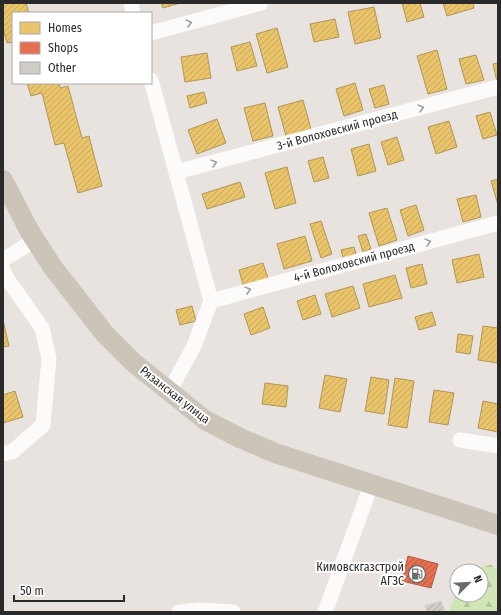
<svg xmlns="http://www.w3.org/2000/svg" width="501" height="615" font-family="'Fira Sans Condensed',sans-serif">
  <style>
    .forest { fill: url(#forest-firs) }
    .homes { fill: url(#homes-hatch); stroke: #b09657 }
    .shops { fill: url(#shops-hatch); stroke: #ae5a45 }
    .building { fill: url(#building-hatch); stroke: #d4cfcb }
    .lines { fill: none; stroke-linecap: round; stroke-linejoin: round }
    .minor { stroke: #fcfbfa; stroke-width: 15 }
    .major { stroke: #cac4b9; stroke-width: 20 }
    .oneway { stroke: #9e9d9c }
    .labels { text-anchor: middle; dominant-baseline: central; stroke-width: 4; stroke-linejoin: round; paint-order: stroke }
    .street-label { font-size: 12px; fill: #2a2a2a; stroke: #fff }
    .poi-label { font-size: 12px; fill: #2a2a2a; stroke: #fff; text-anchor: end }
  </style>
  <defs>
    <pattern id="forest-firs" width="22" height="20" patternUnits="userSpaceOnUse"><rect width="22" height="20" fill="#d1e5b6"/><path d="M5 1l3.5 6h-7zM16 11l3.5 6h-7z" fill="#b4c59d"/></pattern>
    <pattern id="homes-hatch" width="6" height="6" patternUnits="userSpaceOnUse"><rect width="6" height="6" fill="#e9c46a"/><path d="M-1 1l2-2M0 6l6-6M5 7l2-2" fill="none" stroke="#c8a95c"/></pattern>
    <pattern id="shops-hatch" width="6" height="6" patternUnits="userSpaceOnUse"><rect width="6" height="6" fill="#e76f51"/><path d="M-1 1l2-2M0 6l6-6M5 7l2-2" fill="none" stroke="#bb5b43"/></pattern>
    <pattern id="building-hatch" width="6" height="6" patternUnits="userSpaceOnUse"><rect width="6" height="6" fill="#cfccc8"/><path d="M-1 1l2-2M0 6l6-6M5 7l2-2" fill="none" stroke="#b2afac"/></pattern>
  </defs>
  <rect width="100%" height="100%" fill="#e9e3df"/>
  <!-- forest -->
  <path class="forest" d="M492 564 498 570V612H449L454 597 457 595H481V571H477L478 569Z"/>
  <!-- homes -->
  <path class="homes" d="M3 3H26L29 13H13V42L7 43 3 28Z
    M161 3H180L163 8Z
    M402 3H420L424 17 407 22Z
    M443 3H473L474 8 447 16Z
    M374 7 381 38 355 44 348 12Z
    M335 19 339 37 314 42 310 24Z
    M277 28 288 67 267 73 256 34Z
    M250 42 257 66 237 71 231 47Z
    M437 50 447 89 428 94 417 56Z
    M207 53 211 78 185 82 181 57Z
    M476 55 484 80 466 84 459 59Z
    M498 63V82H497L493 64Z
    M27 83H59L60 88 68 86 82 138 89 136 102 186 78 193 64 143 55 145 42 93 31 96Z
    M355 83 363 110 344 116 336 89Z
    M384 85 389 104 375 108 369 89Z
    M204 92 207 103 190 108 187 96Z
    M303 100 311 129 286 136 278 107Z
    M265 103 273 136 253 141 244 108Z
    M490 112 497 135 483 139 476 116Z
    M217 119 226 143 197 154 188 130Z
    M449 121 457 147 436 154 428 127Z
    M397 137 404 160 388 165 381 142Z
    M369 144 376 171 358 176 351 149Z
    M323 157 329 178 314 182 308 161Z
    M287 167 296 203 275 209 265 173Z
    M498 179V205L491 181Z
    M240 182 245 197 207 209 202 194Z
    M476 195 481 217 463 222 457 199Z
    M416 205 424 230 408 236 400 210Z
    M387 208 397 240 379 246 369 213Z
    M321 221 332 254 321 258 310 224Z
    M366 234 371 249 363 252 358 236Z
    M305 236 312 261 284 269 277 244Z
    M354 247 357 258 344 261 341 250Z
    M479 254 484 277 457 283 452 260Z
    M263 263 269 281 244 288 239 270Z
    M422 264 427 284 411 288 406 268Z
    M395 275 402 298 369 307 363 284Z
    M353 286 360 308 332 317 325 294Z
    M315 295 321 314 303 320 297 301Z
    M192 306 196 321 180 325 176 310Z
    M263 307 270 328 251 335 244 314Z
    M432 312 436 325 419 330 415 317Z
    M3 320 9 346 3 347Z
    M483 326 498 328V363L478 360Z
    M458 334 473 336 470 354 456 352Z
    M325 375 347 379 340 412 319 408Z
    M371 377 389 380 384 414 365 411Z
    M395 378 414 381 407 428 388 425Z
    M265 383 288 386 286 407 262 404Z
    M434 390 454 393 448 425 429 422Z
    M15 391 23 417 3 423V395Z
    M483 401 498 404V432L478 428Z"/>
  <!-- shops -->
  <path class="shops" d="M408 556 438 564 431 588 402 581Z"/>
  <!-- building -->
  <path class="building" d="M441 601 445 612H427L425 606Z"/>
  <g class="lines">
    <!-- minor -->
    <path class="minor" d="M131 3 133 13
      M151 33 261 3
      M151 80 211 301 194 346 169 392
      M176 172 498 87
      M3 260 35 240
      M3 270 6 277 42 328 49 359 43 425 12 452 3 454
      M211 301 498 223
      M460 440 498 446
      M179 612 200 610 233 612
      M325 612 371 485"/>
    <!-- major -->
    <path class="major" d="M3 180 30 232 54 269 105 334 134 363 205 420 240 438 275 453 498 525"/>
  </g>
  <!-- one-way arrows -->
  <defs><path id="oneway-chevron" d="M-2-3.5L2.5 0L-2 3.5" fill="none" stroke-width="1.6" stroke-linecap="round" stroke-linejoin="round"/></defs>
  <g class="oneway">
    <use href="#oneway-chevron" transform="translate(189 23) rotate(-15)"/>
    <use href="#oneway-chevron" transform="translate(421 108) rotate(-15)"/>
    <use href="#oneway-chevron" transform="translate(214 163) rotate(-15)"/>
    <use href="#oneway-chevron" transform="translate(428 242) rotate(-15)"/>
    <use href="#oneway-chevron" transform="translate(248 290) rotate(-15)"/>
  </g>
  <!-- icons -->
  <defs>
    <g id="fuel-ring" transform="scale(0.9)"><circle r="9.5" fill="#fff" stroke="#6d6b69" stroke-width="1.5"/><path d="M-5.5-6h7V0h2V4h1.3V-2.5L3-4.5l.8-.8L6-3V5H2.5V1h-1V6h-7ZM-4.2-4.7v3.2H.2V-4.7Z" fill="#6d6b69"/></g>
  </defs>
  <g fill-rule="evenodd">
    <use href="#fuel-ring" x="417" y="574"/>
  </g>
  <g class="labels">
    <!-- street labels -->
    <g class="street-label">
      <text transform="translate(337 130) rotate(-15)">3-й Волоховский проезд</text>
      <text transform="translate(354 262) rotate(-15)">4-й Волоховский проезд</text>
      <text transform="translate(175 395) rotate(38)">Рязанская улица</text>
    </g>
    <!-- poi labels -->
    <g class="poi-label">
      <text x="404" y="567">Кимовскгазстрой<tspan x="404" dy="14">АГЗС</tspan></text>
    </g>
  </g>
  <!-- border -->
  <rect width="501" height="615" fill="none" stroke="#2a2a2a" stroke-width="8"/>
  <!-- legend -->
  <rect x="12" y="12" width="140" height="72" fill="#ffffff" stroke="#aaaaaa"/>
  <rect x="20" y="22" width="20" height="12" fill="#e9c46a" stroke="#aaaaaa"/>
  <text x="48" y="32" font-size="12" fill="#2a2a2a">Homes</text>
  <rect x="20" y="42" width="20" height="12" fill="#e76f51" stroke="#aaaaaa"/>
  <text x="48" y="52" font-size="12" fill="#2a2a2a">Shops</text>
  <rect x="20" y="62" width="20" height="12" fill="#cfccc8" stroke="#aaaaaa"/>
  <text x="48" y="72" font-size="12" fill="#2a2a2a">Other</text>
  <!-- north arrow -->
  <g transform="translate(469 583) rotate(66)"><circle r="19" fill="#ffffff" stroke="#aaaaaa"/>
  <path d="M0-3L7 15L0 10L-7 15Z" fill="#6d6b69"/>
  <text y="-6" font-size="11" font-weight="bold" text-anchor="middle" fill="#2a2a2a">N</text>
  </g>
  <!-- scale -->
  <path d="M14 595v6h110v-6" fill="none" stroke="#2a2a2a" stroke-width="2"/>
  <text x="20" y="595" font-size="12" fill="#2a2a2a" stroke="#ffffff" stroke-width="3" paint-order="stroke">50 m</text>
</svg>
